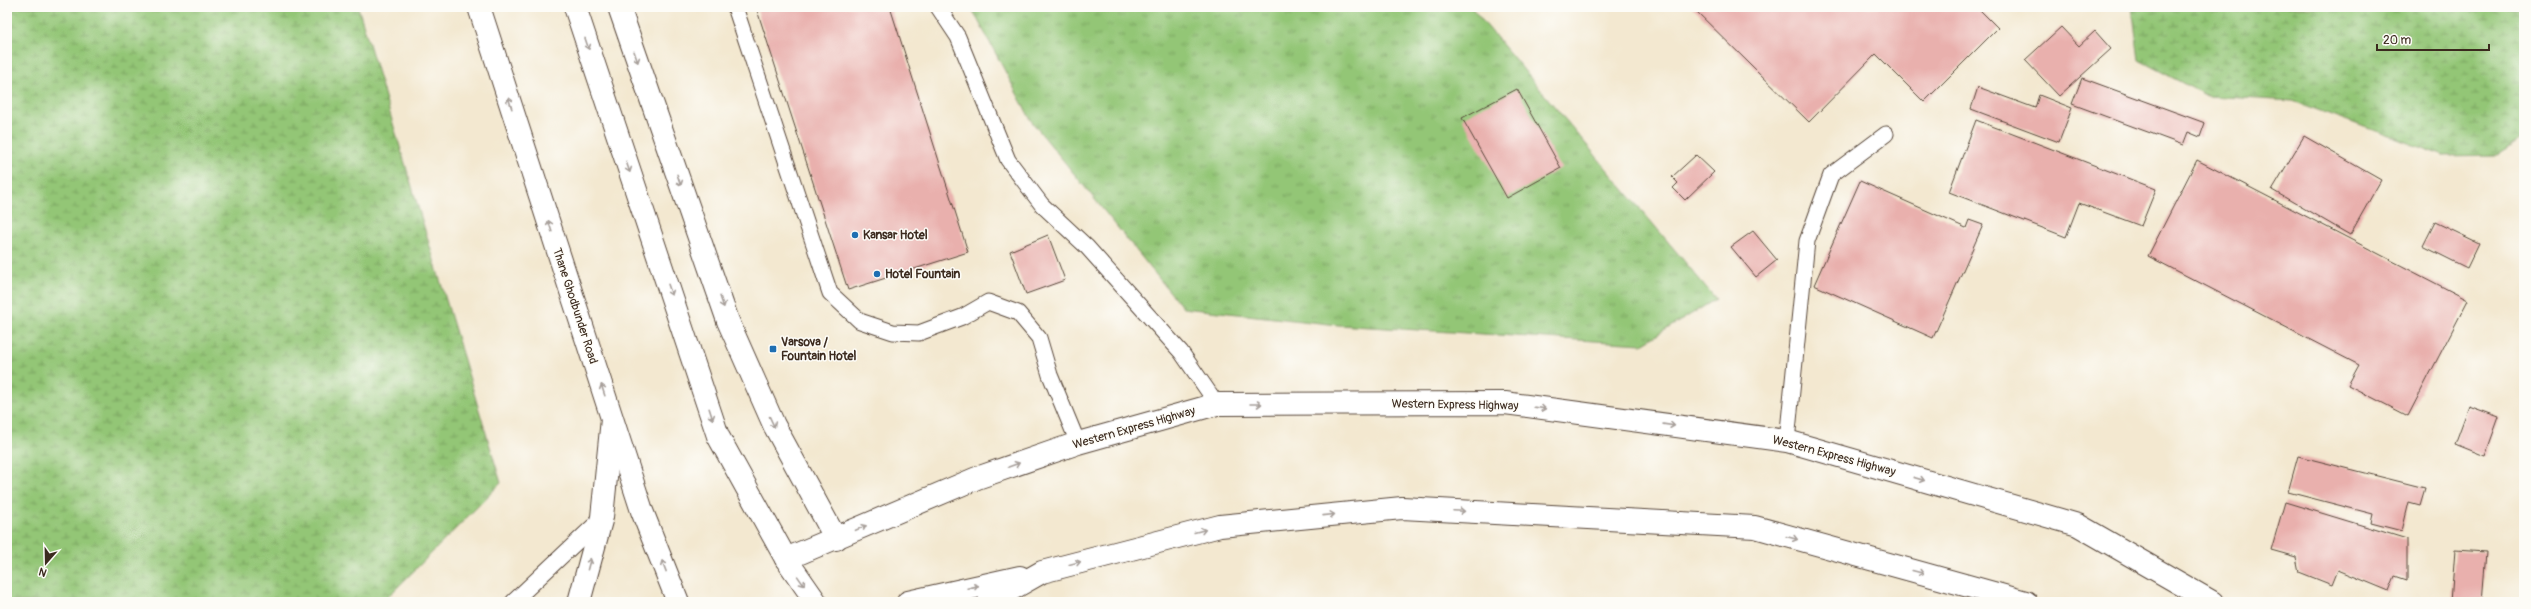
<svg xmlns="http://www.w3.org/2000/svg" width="2531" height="609" font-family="Pangolin,sans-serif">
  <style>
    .wetland { fill: url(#wetland-marsh); stroke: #67784a }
    .park { fill: url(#park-tufts); stroke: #67784a }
    .building { fill: #e9b0ad }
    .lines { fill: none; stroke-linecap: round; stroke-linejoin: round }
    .service-casing { stroke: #574639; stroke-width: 17 }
    .primary-casing { stroke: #574639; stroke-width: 24 }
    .trunk-casing { stroke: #574639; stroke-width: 24 }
    .service { stroke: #fff; stroke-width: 15 }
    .primary { stroke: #fff; stroke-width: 22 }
    .trunk { stroke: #fff; stroke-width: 22 }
    .oneway { stroke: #a79f9a }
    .poi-dot { fill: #1f6fb2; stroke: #fdfcf7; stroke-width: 1.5 }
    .labels { text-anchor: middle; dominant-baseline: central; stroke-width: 3; stroke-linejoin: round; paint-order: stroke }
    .poi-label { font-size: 12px; font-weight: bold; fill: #3b2a1e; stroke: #fdfcf7; text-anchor: start }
    .street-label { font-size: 12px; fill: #3b2a1e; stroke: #fdfcf7 }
  </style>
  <defs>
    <pattern id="wetland-marsh" width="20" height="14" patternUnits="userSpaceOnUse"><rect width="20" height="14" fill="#93c676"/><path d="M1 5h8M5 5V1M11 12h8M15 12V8" fill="none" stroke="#79a160"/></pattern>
    <pattern id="park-tufts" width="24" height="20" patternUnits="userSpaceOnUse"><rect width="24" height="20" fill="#93c676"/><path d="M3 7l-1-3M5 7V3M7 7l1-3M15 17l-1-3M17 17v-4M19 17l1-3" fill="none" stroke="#79a160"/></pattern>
  </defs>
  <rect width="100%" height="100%" fill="#fdfcf7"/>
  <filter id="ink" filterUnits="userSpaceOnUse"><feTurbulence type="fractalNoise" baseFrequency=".025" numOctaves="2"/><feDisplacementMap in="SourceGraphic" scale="8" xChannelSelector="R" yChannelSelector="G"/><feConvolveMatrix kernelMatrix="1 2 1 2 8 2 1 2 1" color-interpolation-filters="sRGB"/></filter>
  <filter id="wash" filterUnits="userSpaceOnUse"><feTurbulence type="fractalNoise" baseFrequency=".012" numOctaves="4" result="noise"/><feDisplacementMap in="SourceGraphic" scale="16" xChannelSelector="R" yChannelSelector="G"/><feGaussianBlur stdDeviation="0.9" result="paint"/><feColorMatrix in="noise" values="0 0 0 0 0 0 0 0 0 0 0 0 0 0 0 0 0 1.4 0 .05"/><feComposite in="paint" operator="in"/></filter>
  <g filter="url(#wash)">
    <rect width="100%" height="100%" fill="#f3e8d0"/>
    <!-- wetland -->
    <path class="wetland" d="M7 7H358L501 483 383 602H7Z
      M2132 7H2524V138L2496 155 2444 156 2293 101 2207 96 2139 60Z"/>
    <!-- park -->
    <path class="park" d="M971 7H1471L1716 299 1642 344 1338 325 1183 308 1032 122Z"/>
    <g id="blocks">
      <!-- building -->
      <path class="building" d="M756 7H890L968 252 848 290Z
        M1692 7H1977L1998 28 1924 102 1876 54 1809 122Z
        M2061 27 2079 46 2095 31 2111 49 2059 96 2025 60Z
        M2082 78 2205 123 2200 137 2188 132 2183 145 2072 104Z
        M1978 87 2035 108 2039 95 2072 108 2059 142 1971 109Z
        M1517 89 1561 168 1507 198 1462 118Z
        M1976 120 2156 189 2141 226 2079 203 2066 237 1949 192Z
        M2304 136 2381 180 2350 235 2272 190Z
        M1696 155 1714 172 1685 200 1673 188 1678 183 1672 177Z
        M2197 160 2468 300 2408 416 2348 385 2359 365 2148 256Z
        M1860 181 1966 228 1969 220 1983 225 1933 338 1814 285Z
        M2435 222 2479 243 2467 268 2423 246Z
        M1753 231 1777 260 1756 277 1731 247Z
        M1048 235 1065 280 1026 294 1010 251Z
        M2469 406 2499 417 2485 456 2455 444Z
        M2298 456 2425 488 2420 505 2409 502 2402 531 2371 523 2373 514 2288 492Z
        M2285 502 2407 539V580L2395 576 2389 591 2338 570 2332 585 2299 572 2296 557 2271 550Z
        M2455 550 2486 552 2482 602H2451Z"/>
    </g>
  </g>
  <g filter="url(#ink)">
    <use href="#blocks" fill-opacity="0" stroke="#574639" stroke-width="1"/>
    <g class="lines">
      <!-- service casing -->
      <g class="service-casing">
        <path id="service" d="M735 7 830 293 860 321 893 332 919 333 962 317 988 302 1018 313 1039 338 1050 375 1078 443
          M938 7 958 37 1008 160 1042 205 1087 247 1181 352 1217 404
          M1787 441 1807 241 1831 175 1886 134
          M513 602 602 518"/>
      </g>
      <!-- primary casing -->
      <g class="primary-casing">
        <path id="primary" d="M479 7 642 511 678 602
          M575 7 718 436 786 559
          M619 7 728 321 774 425 836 539"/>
      </g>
      <!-- trunk casing -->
      <g class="trunk-casing">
        <path id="trunk" d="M579 602 602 517 612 419
          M816 602 786 559 977 478 1078 443 1217 404 1505 403 1787 441 2078 525 2212 602
          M908 602 1020 577
          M989 602 1042 572 1220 526 1402 508 1755 527 2026 602"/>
      </g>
      <!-- service -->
      <use href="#service" class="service"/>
      <!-- primary -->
      <use href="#primary" class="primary"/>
      <!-- trunk -->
      <use href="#trunk" class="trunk"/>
    </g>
    <!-- one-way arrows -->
    <defs><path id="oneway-shaft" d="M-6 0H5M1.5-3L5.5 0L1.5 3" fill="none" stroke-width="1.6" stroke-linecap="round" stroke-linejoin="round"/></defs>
    <g class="oneway">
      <use href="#oneway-shaft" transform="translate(587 44) rotate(71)"/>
      <use href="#oneway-shaft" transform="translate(636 57) rotate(71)"/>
      <use href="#oneway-shaft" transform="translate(510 103) rotate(-108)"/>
      <use href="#oneway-shaft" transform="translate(628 167) rotate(71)"/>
      <use href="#oneway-shaft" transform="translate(679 180) rotate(71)"/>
      <use href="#oneway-shaft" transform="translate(550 226) rotate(-108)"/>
      <use href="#oneway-shaft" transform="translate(670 290) rotate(71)"/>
      <use href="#oneway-shaft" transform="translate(722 302) rotate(71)"/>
      <use href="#oneway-shaft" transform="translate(603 390) rotate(-108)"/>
      <use href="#oneway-shaft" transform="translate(1256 404)"/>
      <use href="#oneway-shaft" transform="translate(1540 408) rotate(8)"/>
      <use href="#oneway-shaft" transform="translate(711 414) rotate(72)"/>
      <use href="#oneway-shaft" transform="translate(772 422) rotate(65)"/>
      <use href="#oneway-shaft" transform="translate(1669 425) rotate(8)"/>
      <use href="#oneway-shaft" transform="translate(1014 465) rotate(-20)"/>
      <use href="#oneway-shaft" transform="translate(1919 479) rotate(16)"/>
      <use href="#oneway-shaft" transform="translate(1459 511) rotate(3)"/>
      <use href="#oneway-shaft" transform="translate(1329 515) rotate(-6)"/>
      <use href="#oneway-shaft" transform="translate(861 528) rotate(-23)"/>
      <use href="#oneway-shaft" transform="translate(1200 531) rotate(-14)"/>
      <use href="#oneway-shaft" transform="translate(1792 538) rotate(15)"/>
      <use href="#oneway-shaft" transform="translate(1075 563) rotate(-14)"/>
      <use href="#oneway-shaft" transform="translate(589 564) rotate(-75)"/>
      <use href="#oneway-shaft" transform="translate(664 566) rotate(-111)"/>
      <use href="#oneway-shaft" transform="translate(1918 572) rotate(15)"/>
      <use href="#oneway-shaft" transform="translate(801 581) rotate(55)"/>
      <use href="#oneway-shaft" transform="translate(973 587) rotate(-13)"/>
    </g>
  </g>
  <!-- markers -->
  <g class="poi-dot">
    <circle cx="855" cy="235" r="4"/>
    <circle cx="877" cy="274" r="4"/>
    <rect x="769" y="345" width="8" height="8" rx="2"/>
  </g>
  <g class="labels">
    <!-- poi labels -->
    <g class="poi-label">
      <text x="863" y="235">Kansar Hotel</text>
      <text x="885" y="274">Hotel Fountain</text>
      <text x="781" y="342">Varsova /<tspan x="781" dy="14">Fountain Hotel</tspan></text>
    </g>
    <!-- street labels -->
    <g class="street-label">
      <text transform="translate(575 306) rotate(72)">Thane Ghodbunder Road</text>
      <text transform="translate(1455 405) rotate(1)">Western Express Highway</text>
      <text transform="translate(1134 428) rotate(-16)">Western Express Highway</text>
      <text transform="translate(1834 456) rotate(15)">Western Express Highway</text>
    </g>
  </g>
  <!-- margin -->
  <rect width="2531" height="609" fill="none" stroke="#fdfcf7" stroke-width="24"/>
  <!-- north arrow -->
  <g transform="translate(46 563) rotate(200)" stroke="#fdfcf7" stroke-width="3" paint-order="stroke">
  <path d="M0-3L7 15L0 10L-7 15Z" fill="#3b2a1e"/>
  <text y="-6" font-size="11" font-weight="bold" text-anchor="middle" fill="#3b2a1e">N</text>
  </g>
  <!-- scale -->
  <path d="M2377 44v6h112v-6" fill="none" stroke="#3b2a1e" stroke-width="2"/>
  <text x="2383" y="44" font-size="12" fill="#3b2a1e" stroke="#fdfcf7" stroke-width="3" paint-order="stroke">20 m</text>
</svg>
